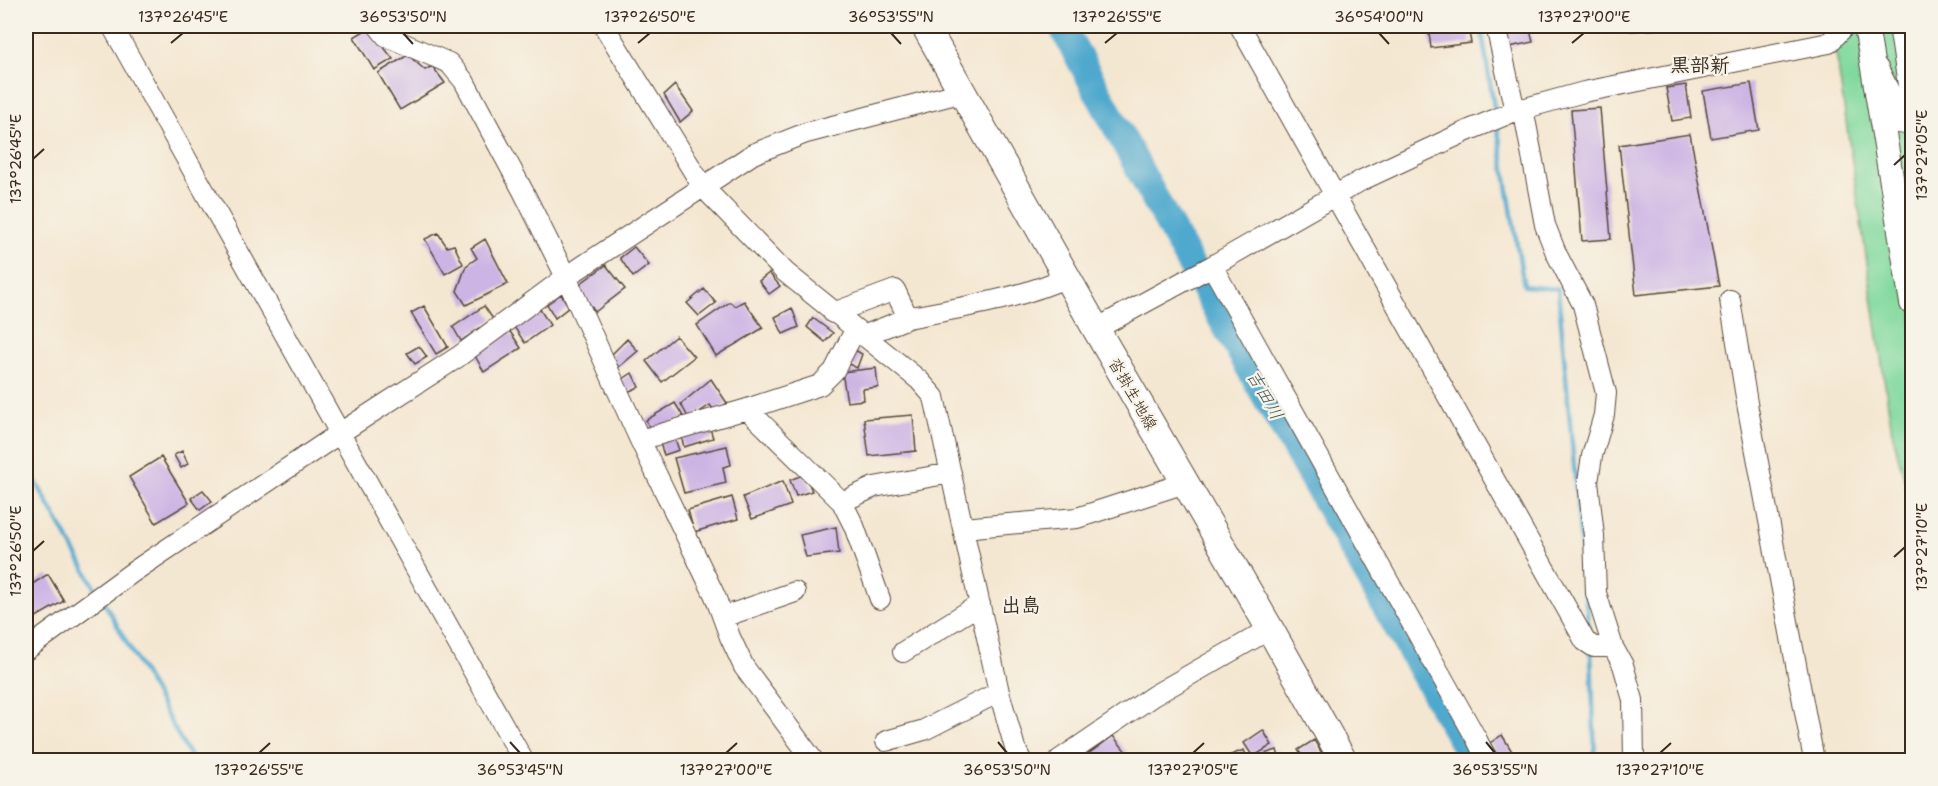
<svg xmlns="http://www.w3.org/2000/svg" width="1938" height="786" font-family="'Shantell Sans','Klee One',sans-serif">
  <style>
    .green { fill: #81d99e; stroke: #5e825e; stroke-width: 1.5 }
    .lines { fill: none; stroke-linecap: round; stroke-linejoin: round }
    .stream { stroke: #50a9ce; stroke-width: 4.5 }
    .river { stroke: #50a9ce; stroke-width: 28 }
    .building { fill: #ccb4e4 }
    .minor-casing { stroke: #574639; stroke-width: 22 }
    .tertiary-casing { stroke: #574639; stroke-width: 26 }
    .secondary-casing { stroke: #574639; stroke-width: 29 }
    .minor { stroke: #fff; stroke-width: 20 }
    .tertiary { stroke: #fff; stroke-width: 24 }
    .secondary { stroke: #fff; stroke-width: 27 }
    .ticks { fill: none; stroke: #3b2a1e; stroke-width: 2 }
    .labels { text-anchor: middle; dominant-baseline: central; stroke-width: 4.5; stroke-linejoin: round; paint-order: stroke }
    .street-label { font-size: 16px; fill: #3b2a1e; stroke: #f7f3e8 }
    .water-label { font-size: 18px; font-style: italic; fill: #42565c; stroke: #f7f3e8 }
    .quarter-label { font-size: 20px; font-weight: bold; fill: #3b2a1e; stroke: #f7f3e8 }
    .neatline { fill: none; stroke: #3b2a1e; stroke-width: 2 }
    .ticks-label { font-size: 15px; text-anchor: middle; fill: #3b2a1e }
  </style>
  <rect width="100%" height="100%" fill="#f7f3e8"/>
  <filter id="ink" filterUnits="userSpaceOnUse"><feTurbulence type="fractalNoise" baseFrequency=".0167" numOctaves="2"/><feDisplacementMap in="SourceGraphic" scale="12" xChannelSelector="R" yChannelSelector="G"/><feConvolveMatrix kernelMatrix="1 2 1 2 8 2 1 2 1" color-interpolation-filters="sRGB"/></filter>
  <filter id="wash" filterUnits="userSpaceOnUse"><feTurbulence type="fractalNoise" baseFrequency=".008" numOctaves="4" result="noise"/><feDisplacementMap in="SourceGraphic" scale="24" xChannelSelector="R" yChannelSelector="G"/><feGaussianBlur stdDeviation="1.35" result="paint"/><feColorMatrix in="noise" values="0 0 0 0 0 0 0 0 0 0 0 0 0 0 0 0 0 1.4 0 .05"/><feComposite in="paint" operator="in"/></filter>
  <g filter="url(#wash)">
    <rect width="100%" height="100%" fill="#f4e7d1"/>
    <!-- green -->
    <path class="green" d="M1832 26H1912V508L1892 432Z"/>
    <g class="lines">
      <!-- stream -->
      <path class="stream" d="M1481 26 1495 114
        M1497 125 1524 286 1558 289 1589 632
        M26 464 98 593
        M103 600 192 760
        M1591 652 1595 760"/>
      <!-- river -->
      <path class="river" d="M1062 26 1188 260 1473 760"/>
    </g>
    <g id="blocks">
      <!-- building -->
      <path class="building" d="M1428 26H1468L1471 43 1431 48Z
        M1504 26H1529L1533 42 1509 47Z
        M1631 26H1659L1660 29 1631 31Z
        M369 28 393 59 374 70 354 37Z
        M408 55 425 70 432 66 445 83 400 110 378 73Z
        M1751 83 1759 130 1711 138 1703 91Z
        M675 85 693 111 680 122 664 95Z
        M1686 85 1691 118 1672 121 1666 88Z
        M1600 108 1611 239 1582 241 1571 110Z
        M1690 134 1719 286 1636 295 1619 145Z
        M438 233 447 247 454 245 463 264 445 274 425 239Z
        M485 239 508 284 466 305 457 291 466 266 477 258 471 248Z
        M634 247 649 265 633 277 620 258Z
        M606 265 625 289 595 312 577 286Z
        M769 273 780 286 769 294 759 281Z
        M704 289 716 303 699 316 687 303Z
        M561 294 569 307 555 318 547 304Z
        M744 301 763 328 716 356 697 325 730 302 735 306Z
        M424 306 448 347 436 354 411 313Z
        M484 306 493 319 461 341 453 327Z
        M539 308 550 325 525 343 514 327Z
        M792 308 799 327 783 334 775 317Z
        M813 318 833 333 825 342 807 327Z
        M509 330 521 348 484 372 474 354Z
        M676 336 694 357 662 382 646 361Z
        M627 339 638 351 619 367 610 356Z
        M419 346 427 357 415 364 407 353Z
        M853 349 862 354 857 368 847 363Z
        M876 368 878 387 863 389 864 400 847 402 842 372Z
        M632 373 639 387 625 393 620 381Z
        M711 379 727 403 715 412 710 405 689 419 681 404Z
        M675 403 684 418 651 431 646 420Z
        M913 415 916 451 869 456 864 419Z
        M709 425 713 438 684 447 680 432Z
        M674 436 679 450 664 455 659 441Z
        M727 446 731 465 723 467 726 483 684 493 674 458Z
        M182 451 188 464 181 468 174 455Z
        M161 457 189 503 156 523 129 477Z
        M805 474 812 491 796 496 790 480Z
        M783 481 791 505 752 519 743 497Z
        M203 490 212 501 200 510 191 498Z
        M732 497 738 519 694 532 688 510Z
        M836 527 839 553 806 557 800 535Z
        M48 574 64 601 31 620 26 611V588Z
        M1263 730 1272 745 1253 757 1244 743Z
        M1502 735 1513 753 1500 760 1490 743Z
        M1113 736 1128 754 1120 760H1080Z
        M1314 740 1326 760H1305L1298 750Z
        M1244 750 1248 760H1229L1228 756Z
        M1277 750 1280 760H1266L1264 754Z"/>
    </g>
  </g>
  <g filter="url(#ink)">
    <use href="#blocks" fill-opacity="0" stroke="#574639" stroke-width="1.5"/>
    <g class="lines">
      <!-- minor casing -->
      <g class="minor-casing">
        <path id="minor" d="M112 26 523 760
          M378 26 386 36 449 63 464 81 523 191 566 277 640 440 715 596 730 637 744 667 813 760
          M604 26 703 187 785 272 919 380 934 397 999 692 1015 748 1021 760
          M1240 26 1585 641 1594 647H1613L1596 593 1594 536 1588 482 1592 456 1604 415 1606 393 1583 305 1556 253 1545 225 1523 108
          M1496 26 1515 111
          M1899 26 1912 111
          M1878 68 1893 99 1899 123 1912 125
          M1212 266 1476 738 1487 760
          M1730 300 1748 409 1814 760
          M833 313 895 290 908 318 863 336
          M908 318C961 307 1017 300 1067 277
          M1096 329 1212 266 1362 180 1467 131 1515 111 1584 92 1829 43 1842 29 1843 26
          M747 409 842 502 874 487 951 473
          M640 440 747 409 820 385 834 371 855 330
          M842 502 854 526 880 599
          M963 528 1077 518 1185 483
          M723 617 795 592
          M1613 647 1623 665 1633 700 1634 760
          M26 650 133 572 340 433 458 357 566 277 753 154 806 133 963 92
          M903 652 980 604
          M886 741 924 730 999 692
          M1059 760 1153 696 1270 629"/>
      </g>
      <!-- tertiary casing -->
      <g class="tertiary-casing">
        <path id="tertiary" d="M1866 26 1912 303"/>
      </g>
      <!-- secondary casing -->
      <g class="secondary-casing">
        <path id="secondary" d="M925 26 1096 329 1270 629 1343 760"/>
      </g>
      <!-- minor -->
      <use href="#minor" class="minor"/>
      <!-- tertiary -->
      <use href="#tertiary" class="tertiary"/>
      <!-- secondary -->
      <use href="#secondary" class="secondary"/>
    </g>
  </g>
  <!-- ticks -->
  <path class="ticks" d="M403 33 413 44M891 33 901 44M1379 33 1389 44M171 43 183 33M638 43 650 33M1105 43 1117 33M1572 43 1584 33M33 159 44 149M1894 165 1905 155M33 551 44 541M1894 557 1905 547M510 742 520 753M998 742 1007 753M1486 742 1495 753M259 753 270 743M726 753 737 743M1193 753 1204 743M1660 753 1671 743"/>
  <g class="labels">
    <!-- street labels -->
    <g class="street-label">
      <text transform="translate(1133 394) rotate(60)">沓掛生地線</text>
    </g>
    <!-- water labels -->
    <g class="water-label">
      <text transform="translate(1265 395) rotate(60)">吉田川</text>
    </g>
    <!-- quarter labels -->
    <g class="quarter-label">
      <text x="1700" y="65">黒部新</text>
      <text x="1021" y="605">出島</text>
    </g>
  </g>
  <!-- margin -->
  <rect width="1938" height="786" fill="none" stroke="#f7f3e8" stroke-width="66"/>
  <rect x="33" y="33" width="1872" height="720" class="neatline"/>
  <g class="ticks-label">
    <text x="183" y="22">137°26'45"E</text>
    <text x="403" y="22">36°53'50"N</text>
    <text x="650" y="22">137°26'50"E</text>
    <text x="891" y="22">36°53'55"N</text>
    <text x="1117" y="22">137°26'55"E</text>
    <text x="1379" y="22">36°54'00"N</text>
    <text x="1584" y="22">137°27'00"E</text>
    <text transform="translate(1922 155) rotate(-90)" y="5">137°27'05"E</text>
    <text transform="translate(16 159) rotate(-90)" y="5">137°26'45"E</text>
    <text transform="translate(1922 547) rotate(-90)" y="5">137°27'10"E</text>
    <text transform="translate(16 551) rotate(-90)" y="5">137°26'50"E</text>
    <text x="259" y="775">137°26'55"E</text>
    <text x="520" y="775">36°53'45"N</text>
    <text x="726" y="775">137°27'00"E</text>
    <text x="1007" y="775">36°53'50"N</text>
    <text x="1193" y="775">137°27'05"E</text>
    <text x="1495" y="775">36°53'55"N</text>
    <text x="1660" y="775">137°27'10"E</text>
  </g>
</svg>
